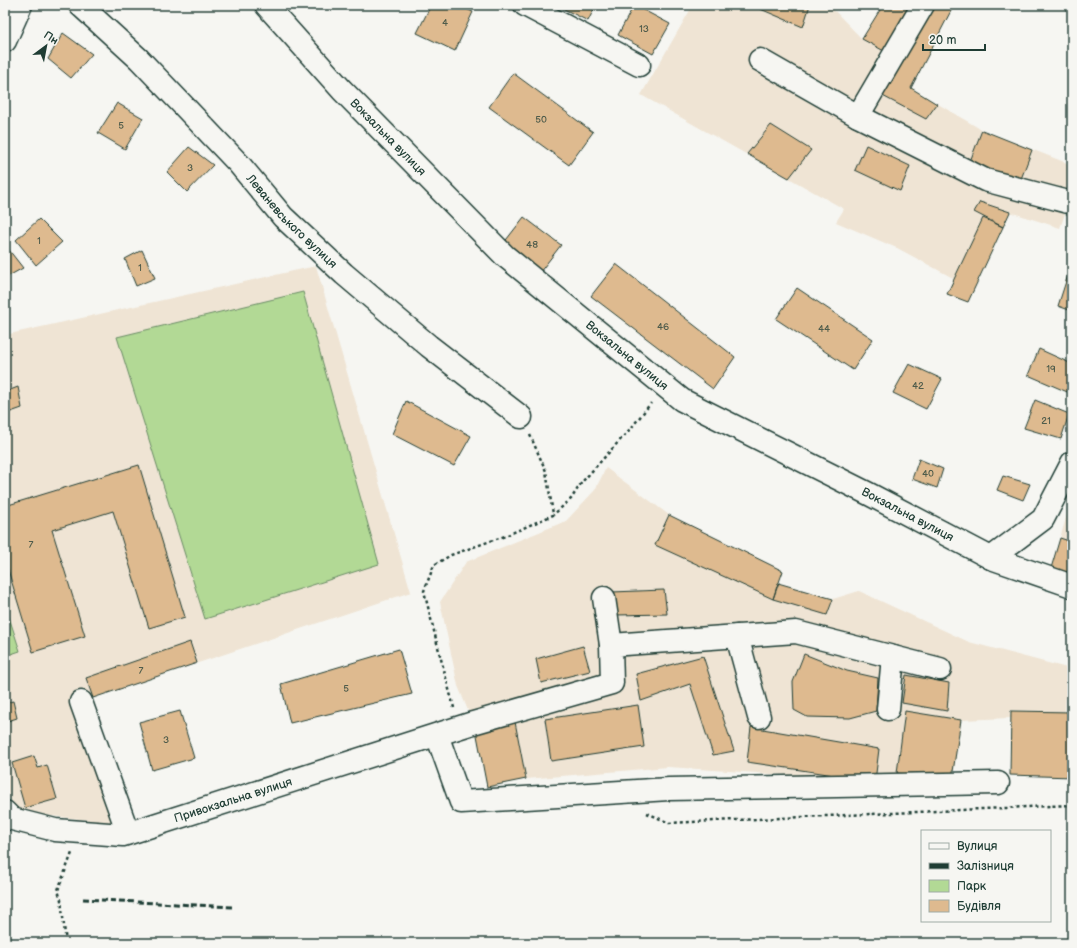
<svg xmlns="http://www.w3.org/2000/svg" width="1077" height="948" font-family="'Balsamiq Sans',sans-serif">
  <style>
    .built { fill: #efe4d4 }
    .green { fill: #b2d995; stroke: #688b64 }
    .building { fill: #deba8f; stroke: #1f3d34 }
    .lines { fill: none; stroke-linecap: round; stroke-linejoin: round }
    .minor-casing { stroke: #1f3d34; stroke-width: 25 }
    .path { stroke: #1f3d34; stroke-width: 2.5; stroke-dasharray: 3 3; stroke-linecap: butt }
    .minor { stroke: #f6f6f2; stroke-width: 22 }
    .rail { stroke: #1f3d34; stroke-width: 3; stroke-dasharray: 6 3; stroke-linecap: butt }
    .labels { text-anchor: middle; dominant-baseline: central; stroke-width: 3; stroke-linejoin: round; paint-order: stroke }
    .number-label { font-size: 10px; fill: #4f5c4b }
    .street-label { font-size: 12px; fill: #1f3d34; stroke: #f6f6f2 }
  </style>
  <rect width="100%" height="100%" fill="#f6f6f2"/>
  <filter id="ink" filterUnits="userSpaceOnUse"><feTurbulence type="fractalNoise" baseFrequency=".025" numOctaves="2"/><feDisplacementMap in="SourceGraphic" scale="8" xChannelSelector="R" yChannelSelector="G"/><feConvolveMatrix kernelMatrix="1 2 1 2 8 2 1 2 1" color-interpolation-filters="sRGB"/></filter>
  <g filter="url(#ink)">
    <!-- built -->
    <path class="built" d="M693 5H829L862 39 883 5 911 88 982 130 1072 165V194L1060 228 1010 212 968 302 947 294 953 278 899 249 836 222 844 209 641 95Z
      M316 266 411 592 72 705 116 823 15 812 5 787V335Z
      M606 468 669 515 783 571 779 583 833 599 859 591 969 642 1067 668 1065 712 1011 718 961 720 953 779 897 773 875 781 668 767 526 779 487 787 476 730 458 686 440 602 466 562 566 521 595 490Z
      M1072 498V581L1049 575Z"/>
    <!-- green -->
    <path class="green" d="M303 292 379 564 205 619 117 337Z
      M5 605 20 651 5 656Z"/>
    <!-- building -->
    <path class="building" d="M431 5H457L473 12 455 51 417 33Z
      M556 5H596L588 21Z
      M634 5 670 24 653 54 618 35Z
      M751 5H810L803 27Z
      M883 5H911L884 51 862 39Z
      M930 5H954L911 88 937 104 926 119 877 93Z
      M63 33 92 54 71 78 48 59Z
      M513 73 593 132 569 165 489 107Z
      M117 103 143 118 125 149 98 133Z
      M771 125 811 150 789 178 747 154Z
      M982 130 1032 150 1021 179 969 164Z
      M866 145 910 166 900 191 855 170Z
      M189 147 213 165 187 192 167 172Z
      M980 202 1010 212 1003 227 974 212Z
      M524 217 561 245 540 272 503 244Z
      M983 218 1003 227 968 302 947 294Z
      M39 219 62 242 36 265 16 240Z
      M5 245 23 268 5 278Z
      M142 250 155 278 136 286 125 259Z
      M616 264 735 357 713 389 591 296Z
      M1068 275 1072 277V311L1058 306Z
      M797 288 873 339 853 370 776 319Z
      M1039 349 1072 364V394L1028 375Z
      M909 364 942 379 926 409 893 393Z
      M18 387 22 408 5 414V392Z
      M1035 400 1069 414 1061 439 1024 428Z
      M406 401 471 436 454 466 392 434Z
      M919 459 943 469 937 488 912 479Z
      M139 465 185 617 149 628 113 511 52 530 85 636 33 652 5 560V506Z
      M1003 476 1030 484 1023 500 997 490Z
      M669 515 783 571 773 599 655 545Z
      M1060 538 1072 542V581L1049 575Z
      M778 583 833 599 827 615 773 599Z
      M664 590 667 614 616 615 612 592Z
      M190 642 197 663 93 698 86 678Z
      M583 646 590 671 541 683 536 659Z
      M399 649 412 694 290 723 281 684Z
      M804 654 847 671 878 678 876 711 850 718 807 717 794 710 793 682Z
      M703 656 734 751 713 755 690 684 641 701 636 674Z
      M906 675 949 683 947 711 902 703Z
      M13 701 17 718 5 722V703Z
      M638 705 644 747 551 761 545 719Z
      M180 711 194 758 152 770 139 722Z
      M905 711 961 720 952 778 897 773Z
      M1011 711 1072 712V777L1010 775Z
      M515 722 526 779 487 787 476 730Z
      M751 727 879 749 875 781 747 762Z
      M34 756 38 768 47 765 57 799 25 808 12 763Z"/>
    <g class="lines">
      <!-- minor casing -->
      <g class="minor-casing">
        <g id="minor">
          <path id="s1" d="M80 5 139 59 239 164 283 217 344 274 429 346 521 417"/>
          <path id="s2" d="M266 5 342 90 505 256 682 400 867 493 991 558 1072 586"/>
          <path d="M525 5 639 65"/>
          <path d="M5 41 21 5"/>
          <path d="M760 60 858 116 923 5"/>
          <path d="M858 116 985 180 1072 203"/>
          <path d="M991 558 1043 519 1072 463"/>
          <path d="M604 598 611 645"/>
          <path d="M737 636 759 717"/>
          <path d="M81 702 128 833"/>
          <path d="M888 709 893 657"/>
          <path d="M437 735 461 802 669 789 998 783"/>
          <path id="s3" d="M5 812 12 819 55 830 123 835 473 723 612 683 611 645 796 632 940 669"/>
        </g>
      </g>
      <!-- path -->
      <path class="path" d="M530 435 546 471 553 514
        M454 708 441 659 424 591 434 565 451 555 505 536 553 515 571 499 582 482 632 427 651 403
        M647 813 669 823 1072 805
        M66 943 61 900 58 890 72 853"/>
      <!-- minor -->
      <use href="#minor" class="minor"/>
      <!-- rail -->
      <path class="rail" d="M83 899 232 907"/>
    </g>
  </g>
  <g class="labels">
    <!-- number labels -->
    <g class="number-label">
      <text x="445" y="23">4</text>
      <text x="644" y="29">13</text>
      <text x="541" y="120">50</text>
      <text x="121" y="126">5</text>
      <text x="190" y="168">3</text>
      <text x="39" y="241">1</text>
      <text x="532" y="245">48</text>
      <text x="140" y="268">1</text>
      <text x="663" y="327">46</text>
      <text x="824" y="329">44</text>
      <text x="1051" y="369">19</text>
      <text x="918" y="386">42</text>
      <text x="1046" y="421">21</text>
      <text x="928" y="474">40</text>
      <text x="31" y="545">7</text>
      <text x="141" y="671">7</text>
      <text x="346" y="689">5</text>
      <text x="166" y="740">3</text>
    </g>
    <!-- street labels -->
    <g class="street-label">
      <text stroke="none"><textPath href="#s2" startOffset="180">Вокзальна вулиця</textPath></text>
      <text stroke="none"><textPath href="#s1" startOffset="303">Леваневського вулиця</textPath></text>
      <text stroke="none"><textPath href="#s2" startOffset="504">Вокзальна вулиця</textPath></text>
      <text stroke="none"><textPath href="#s2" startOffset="828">Вокзальна вулиця</textPath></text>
      <text stroke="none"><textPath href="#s3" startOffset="238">Привокзальна вулиця</textPath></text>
    </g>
  </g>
  <!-- margin -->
  <rect width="1077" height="948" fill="none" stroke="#f6f6f2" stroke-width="20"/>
  <rect x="10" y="10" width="1057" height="928" fill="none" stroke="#1f3d34" stroke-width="1.5" filter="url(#ink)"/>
  <!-- legend -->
  <rect x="921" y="830" width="130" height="92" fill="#f6f6f2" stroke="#a0aca6"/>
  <rect x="929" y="843" width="20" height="6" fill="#f6f6f2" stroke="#a0aca6"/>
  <text x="957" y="850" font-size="12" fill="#1f3d34">Вулиця</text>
  <rect x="929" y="863" width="20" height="6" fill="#1f3d34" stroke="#a0aca6"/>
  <text x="957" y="870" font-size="12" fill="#1f3d34">Залізниця</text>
  <rect x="929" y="880" width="20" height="12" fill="#b2d995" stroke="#a0aca6"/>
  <text x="957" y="890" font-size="12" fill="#1f3d34">Парк</text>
  <rect x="929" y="900" width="20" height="12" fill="#deba8f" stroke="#a0aca6"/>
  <text x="957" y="910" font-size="12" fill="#1f3d34">Будівля</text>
  <!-- north arrow -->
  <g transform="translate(46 46) rotate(32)" stroke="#f6f6f2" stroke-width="3" paint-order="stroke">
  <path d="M0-3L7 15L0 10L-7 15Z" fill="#1f3d34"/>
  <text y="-6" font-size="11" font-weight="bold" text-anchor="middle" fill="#1f3d34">Пн</text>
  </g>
  <!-- scale -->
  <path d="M923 44v6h62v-6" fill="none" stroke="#1f3d34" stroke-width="2"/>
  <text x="929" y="44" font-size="12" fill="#1f3d34" stroke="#f6f6f2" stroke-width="3" paint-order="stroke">20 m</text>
</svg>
